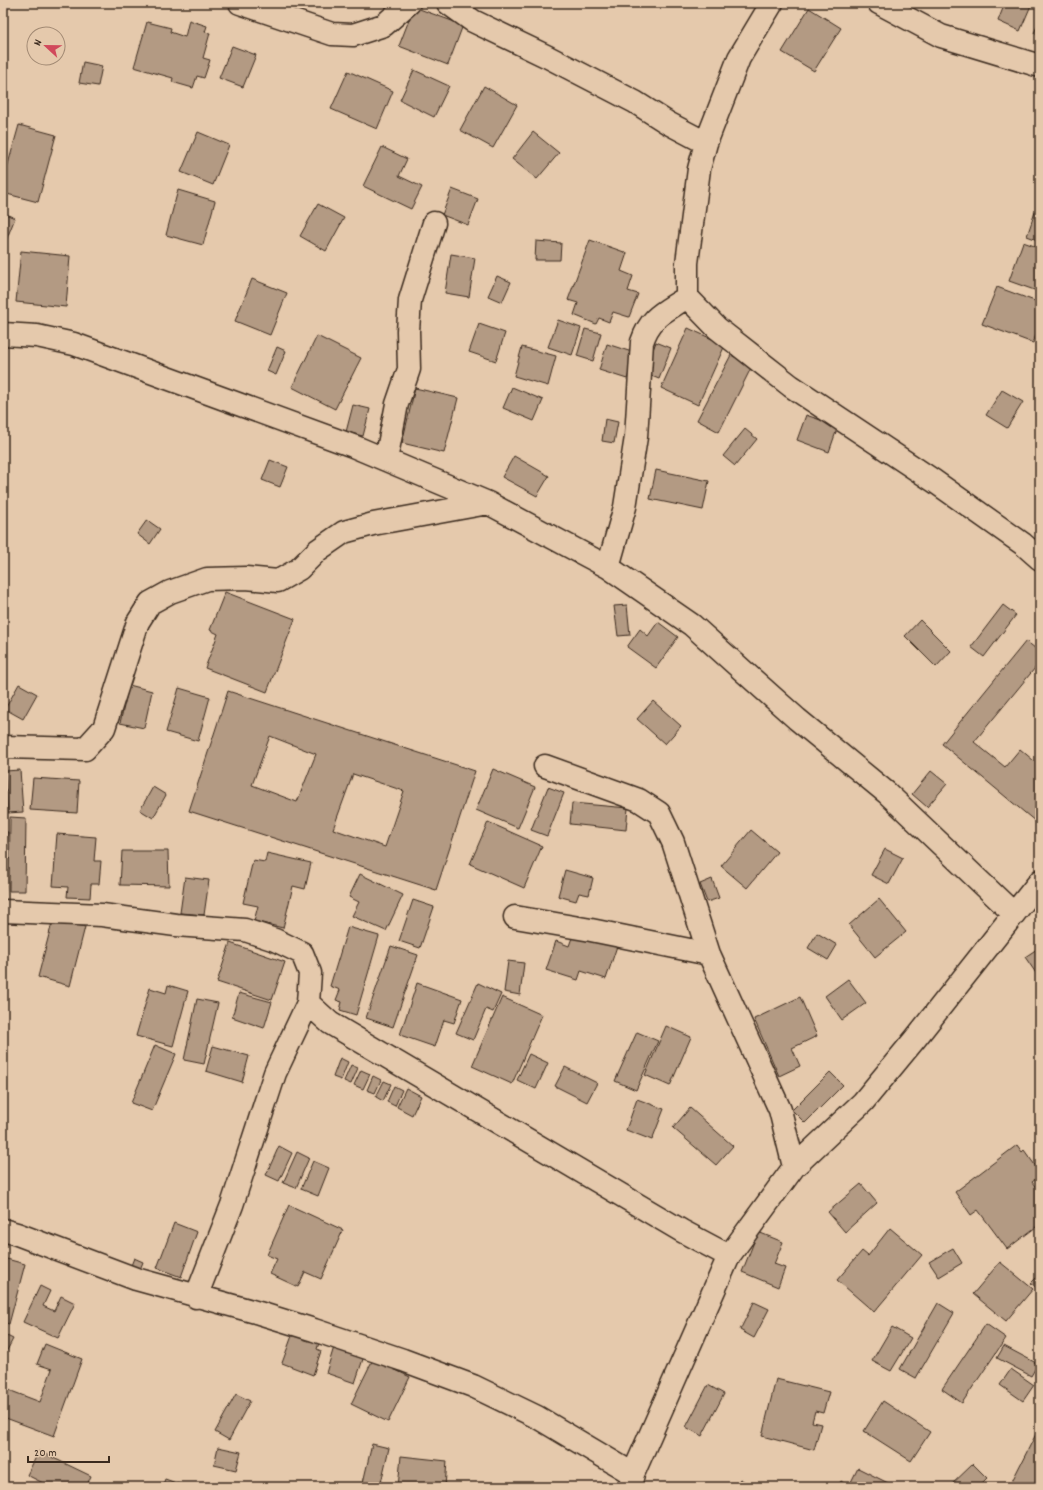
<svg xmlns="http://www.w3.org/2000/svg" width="1043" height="1490" font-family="Dekko,sans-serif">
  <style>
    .building { fill: #b39a83; stroke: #3b2a1e; fill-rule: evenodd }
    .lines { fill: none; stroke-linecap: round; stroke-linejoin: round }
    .street-casing { stroke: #3b2a1e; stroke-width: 25 }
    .street { stroke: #e5c9ac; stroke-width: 22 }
  </style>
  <rect width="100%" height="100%" fill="#e5c9ac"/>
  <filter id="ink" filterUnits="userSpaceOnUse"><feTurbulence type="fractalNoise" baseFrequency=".025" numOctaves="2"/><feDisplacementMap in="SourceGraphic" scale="8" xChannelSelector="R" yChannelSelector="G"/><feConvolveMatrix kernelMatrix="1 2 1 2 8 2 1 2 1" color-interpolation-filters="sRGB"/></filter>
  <g filter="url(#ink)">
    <!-- building -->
    <path class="building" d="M1005 3H1032L1020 31 998 21Z
      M414 7 463 25 448 65 399 46Z
      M809 8 841 28 814 71 782 52Z
      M189 20 207 26 205 32 210 33 203 58 210 60 204 78 197 76 193 88 172 82 173 78 134 67 147 22 171 28 170 32 185 37Z
      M1040 20V36L1034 33Z
      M232 46 256 55 243 87 219 78Z
      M83 62 102 66 98 86 79 83Z
      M414 70 449 86 434 117 400 100Z
      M348 71 393 91 377 129 331 109Z
      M484 86 517 105 493 148 460 130Z
      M19 125 56 135 38 202 3 193V182Z
      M198 132 229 145 213 185 181 172Z
      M533 132 559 153 537 179 512 159Z
      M382 147 407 159 399 176 422 187 411 209 363 186Z
      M452 189 478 199 468 225 442 215Z
      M178 190 215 201 203 245 166 235Z
      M318 204 344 218 326 251 300 236Z
      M1035 212 1040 214V241L1027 236Z
      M3 213 15 218 3 248Z
      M590 240 627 253 621 271 633 276 628 291 638 294 629 317 613 312 609 322 599 318 596 324 574 315 578 303 568 300Z
      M536 241 561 243 560 260H535Z
      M1023 242 1040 248V292L1009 281Z
      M21 251 70 256 66 307 16 302Z
      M451 254 475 258 469 297 445 293Z
      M497 276 511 282 502 302 488 296Z
      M252 279 287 293 270 335 235 321Z
      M997 287 1040 303V324L1033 343 982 324Z
      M558 320 581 328 572 355 548 347Z
      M479 324 505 333 496 361 469 352Z
      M688 328 725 345 698 405 661 388Z
      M585 329 601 333 593 361 577 356Z
      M317 336 361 358 335 409 292 387Z
      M656 342 671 348 659 379 644 373Z
      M607 344 635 353 627 379 599 370Z
      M277 347 286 351 276 375 267 371Z
      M522 347 556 356 548 386 514 376Z
      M731 355 752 366 719 432 697 420Z
      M512 387 543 400 534 421 503 408Z
      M415 388 458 398 444 453 402 443Z
      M1002 390 1023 402 1007 428 986 415Z
      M353 405 370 409 363 436 346 432Z
      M806 415 838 426 829 452 797 440Z
      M605 419 618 422 614 443 602 441Z
      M745 429 757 439 735 466 723 456Z
      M514 456 549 476 537 496 502 477Z
      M270 460 288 467 280 487 262 480Z
      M656 470 709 481 703 510 650 499Z
      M147 520 160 529 150 544 137 534Z
      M225 592 295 619 267 692 205 668 218 634 210 630Z
      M627 605 630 635 618 636 614 606Z
      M1003 605 1016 615 984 657 971 647Z
      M920 620 951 651 936 667 905 636Z
      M658 622 678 637 656 668 627 647 640 629 648 636Z
      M1026 641 1040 652V662L974 742 1005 767 1020 749 1040 766V816L1036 822 942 744Z
      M19 684 37 694 23 719 5 709Z
      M129 685 152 691 144 728 120 723Z
      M179 688 210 697 198 741 166 732Z
      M228 691 475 771 436 890 189 811ZM270 736 316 754 297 802 252 785ZM353 774 404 791 385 847 333 829Z
      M653 701 681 726 665 744 637 719Z
      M493 769 535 787 518 828 476 810Z
      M20 770 23 812 8 813 5 771Z
      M931 771 947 784 927 807 912 794Z
      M33 778 79 781 77 813 30 810Z
      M153 787 166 795 153 818 140 810Z
      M548 787 564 793 547 836 531 830Z
      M572 803 628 808 626 830 570 824Z
      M10 817 26 818 25 891H9Z
      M488 822 542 846 524 888 470 864Z
      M751 830 777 852 747 888 721 866Z
      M3 832H8L4 905H3Z
      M57 834 96 837 94 861H101L99 884H91L90 898 67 897 68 887 53 886Z
      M885 849 903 858 889 884 871 875Z
      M122 851H168L169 886 120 885Z
      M267 853 311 863 305 889 293 886 283 928 254 921 258 906 243 903 253 860 265 862Z
      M565 870 593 878 589 895 579 893 576 901 558 896Z
      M360 874 403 895 386 931 352 916 359 902 349 897Z
      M185 877 209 880 204 915 180 913Z
      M712 879 719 898 707 902 700 884Z
      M879 899 906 932 875 957 849 925Z
      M413 900 434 907 420 948 399 941Z
      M53 919 85 927 70 986 38 977Z
      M348 927 379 936 356 1015 340 1010 342 1002 336 1000 340 990 330 986Z
      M574 932 617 946 606 979 581 971 578 980 546 970 556 941 569 946Z
      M817 933 837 945 828 960 808 948Z
      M230 943 285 962 272 1000 217 982Z
      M391 946 418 955 393 1027 366 1018Z
      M1040 947V979L1025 957Z
      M508 961 524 963 520 995 504 992Z
      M848 979 866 1003 842 1020 825 996Z
      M417 983 462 999 454 1023 444 1020 435 1047 400 1035Z
      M478 983 501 994 493 1012 486 1009 473 1040 456 1033Z
      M168 985 188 991 173 1046 136 1036 150 988 166 993Z
      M239 993 272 1002 264 1028 232 1017Z
      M502 997 542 1015 512 1084 472 1066Z
      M800 997 817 1036 792 1048 800 1066 779 1076 754 1019Z
      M197 999 218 1003 204 1064 184 1060Z
      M666 1026 691 1037 670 1086 645 1075Z
      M637 1032 658 1041 636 1090 615 1081Z
      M155 1045 176 1054 152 1111 131 1103Z
      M213 1046 249 1056 242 1082 206 1071Z
      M529 1054 548 1063 536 1089 517 1080Z
      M340 1058 348 1062 341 1080 333 1077Z
      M351 1065 358 1068 351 1084 344 1081Z
      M565 1067 597 1083 587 1102 555 1086Z
      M361 1070 370 1074 363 1089 354 1085Z
      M830 1072 843 1085 805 1123 792 1110Z
      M373 1076 381 1080 375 1093 367 1090Z
      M384 1081 391 1084 383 1101 376 1097Z
      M394 1086 402 1090 395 1106 387 1102Z
      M406 1088 421 1096 412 1115 397 1107Z
      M637 1099 664 1109 652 1140 626 1130Z
      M690 1108 733 1146 716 1165 673 1128Z
      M1017 1145 1022 1152 1024 1150 1040 1172V1176L1032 1182 1040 1193V1224L1007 1249 978 1210 971 1215 955 1192Z
      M279 1146 292 1153 279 1181 266 1175Z
      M297 1152 309 1158 296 1188 283 1183Z
      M313 1161 329 1168 318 1196 301 1189Z
      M861 1184 877 1203 845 1232 828 1212Z
      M289 1205 343 1230 321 1279 305 1272 298 1287 270 1274 277 1259 267 1255Z
      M174 1223 197 1232 181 1277 157 1268Z
      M890 1228 922 1255 874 1312 837 1280 862 1251 868 1256Z
      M758 1232 783 1242 774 1264 785 1268 778 1287 742 1272Z
      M953 1248 962 1263 939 1277 929 1262Z
      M3 1258 25 1264 9 1324 3 1322Z
      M134 1258 143 1262 139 1272 130 1268Z
      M1000 1262 1033 1289 1006 1321 973 1294Z
      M1040 1274V1291L1031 1283Z
      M40 1286 50 1291 43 1306 54 1311 61 1296 75 1303 58 1338 23 1322Z
      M754 1302 769 1309 754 1338 740 1330Z
      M938 1303 954 1313 916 1378 900 1369Z
      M986 1324 1006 1338 962 1403 942 1389Z
      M892 1327 911 1338 891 1371 872 1361Z
      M293 1333 319 1343 317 1349 321 1351 313 1375 282 1363Z
      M3 1334 13 1339 3 1358Z
      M45 1344 82 1359 54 1436 3 1417V1398L6 1389 40 1402 52 1369 37 1364Z
      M1004 1346 1038 1364 1031 1376 997 1358Z
      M334 1347 364 1356 355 1383 326 1373Z
      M373 1359 410 1377 388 1422 351 1404Z
      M1011 1369 1034 1385 1023 1401 1000 1385Z
      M776 1379 829 1392 823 1413 815 1411 812 1422 821 1424 814 1450 762 1436Z
      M708 1385 724 1394 702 1436 686 1427Z
      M236 1394 250 1401 229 1440 215 1432Z
      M883 1401 930 1432 911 1461 864 1431Z
      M1037 1432 1040 1434V1487H1009Z
      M372 1444 389 1448 380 1487H362Z
      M218 1447 241 1452 236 1470 214 1465Z
      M39 1451 91 1476 86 1487H51L27 1475Z
      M401 1456 447 1461 445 1487H398Z
      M973 1464 987 1478 978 1487H949Z
      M858 1468 888 1483 886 1487H860L851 1482Z
      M165 1479 182 1485 181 1487H162Z
      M740 1479 754 1487H735Z
      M841 1481 850 1487H837Z"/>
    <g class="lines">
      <!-- street casing -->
      <g class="street-casing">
        <path id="street" d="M240 3 332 34 353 35 384 25 409 3
          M448 3 473 21 548 57 635 102 668 123 706 143
          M772 3 739 58 706 143 699 169 687 263V297L717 328 791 386 934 481 1023 544 1040 559
          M879 3 941 36 1040 66
          M3 334 37 336 74 344 353 446 488 503 608 567 692 625 797 719 887 793 1014 914
          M386 460 397 404 409 369 408 331 410 300 434 223
          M608 567 625 507 636 437 642 342C651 315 665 312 687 297
          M3 747 85 749 104 728 138 622 150 603 170 592 207 579 246 578 278 581 299 569 318 550 344 532 373 524 488 503
          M545 766 639 800 659 813 673 842 709 954 780 1110 794 1167
          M3 911 102 915 176 925 245 930 275 940 302 953 310 973 308 1003 275 1073 232 1205 196 1297
          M515 917 591 930 709 954
          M308 1003 330 1023 682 1231 729 1256
          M3 1230 17 1234 136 1279 259 1313 314 1330 403 1360 473 1386 537 1417 633 1474
          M630 1487 633 1474 729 1256 794 1167 863 1102 915 1039 1040 881"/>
      </g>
      <!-- street -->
      <use href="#street" class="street"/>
    </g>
  </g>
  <!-- margin -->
  <rect width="1043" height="1490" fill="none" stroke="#e5c9ac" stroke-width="16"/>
  <rect x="8" y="8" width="1027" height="1474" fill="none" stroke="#3b2a1e" stroke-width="1.5" filter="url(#ink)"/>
  <!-- north arrow -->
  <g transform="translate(46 46) rotate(292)"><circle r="19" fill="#e5c9ac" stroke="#a18973"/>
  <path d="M0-3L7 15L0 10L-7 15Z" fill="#d1495b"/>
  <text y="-6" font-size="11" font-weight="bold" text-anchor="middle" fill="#3b2a1e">N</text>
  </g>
  <!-- scale -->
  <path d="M28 1456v6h81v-6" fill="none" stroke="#3b2a1e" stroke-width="2"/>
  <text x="34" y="1456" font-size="12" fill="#3b2a1e" stroke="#e5c9ac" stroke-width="3" paint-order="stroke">20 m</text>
</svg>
